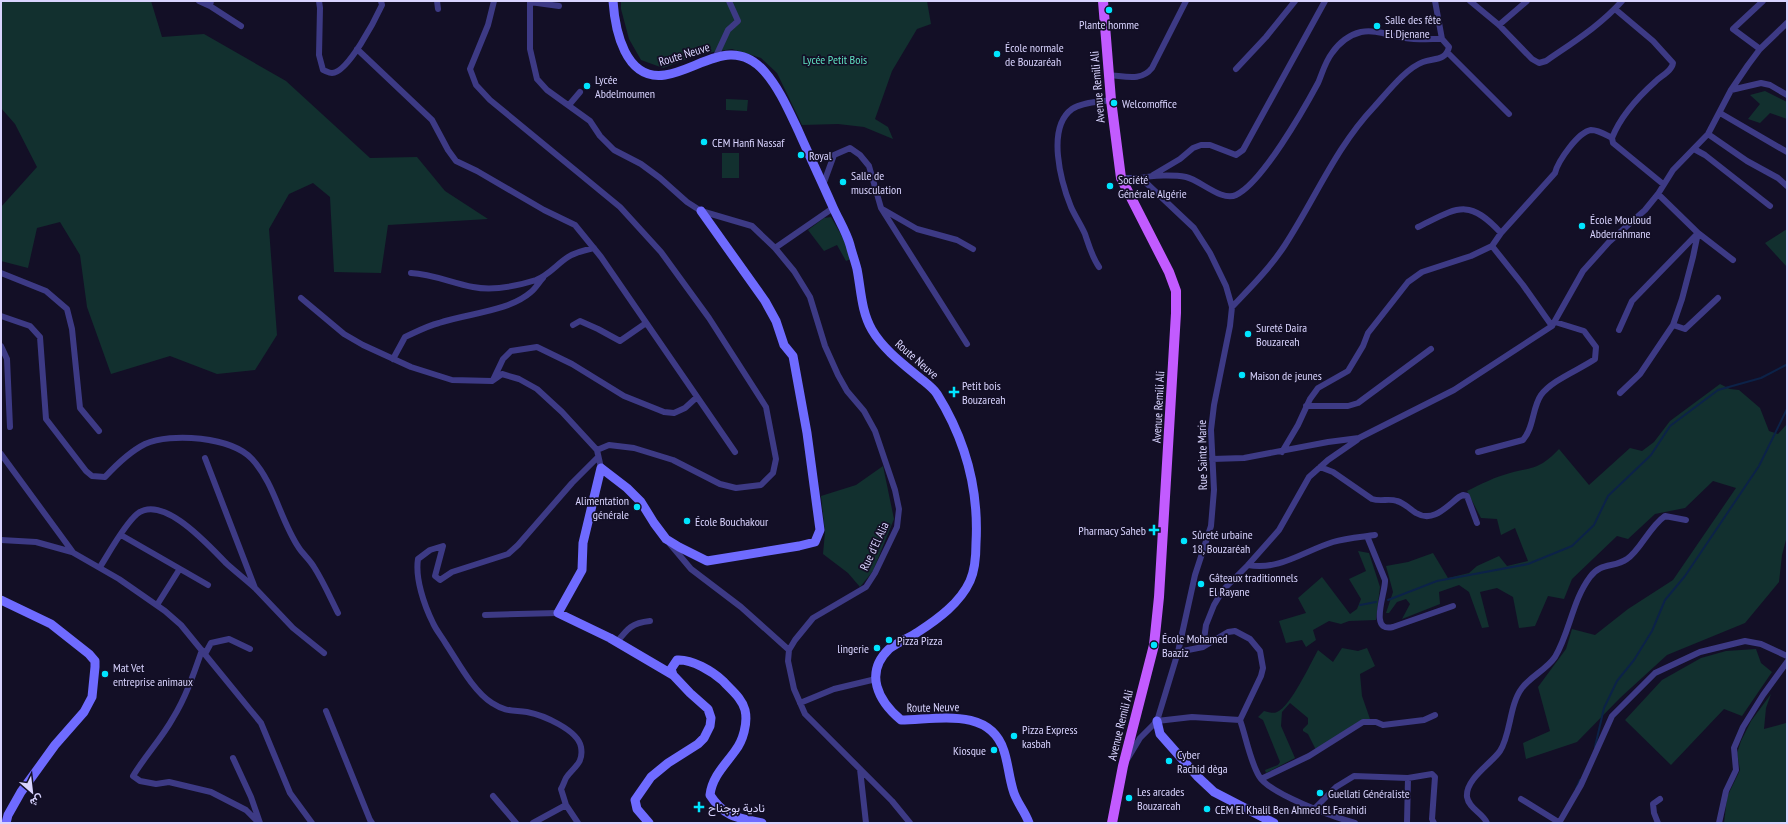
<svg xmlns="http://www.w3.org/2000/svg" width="1788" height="824" font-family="'PT Sans Narrow',Vazirmatn,sans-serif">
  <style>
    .green { fill: #12302f }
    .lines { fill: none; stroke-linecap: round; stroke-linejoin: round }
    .stream { stroke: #0c2248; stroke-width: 2 }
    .street { stroke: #3d3a85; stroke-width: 6 }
    .secondary { stroke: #6f6bff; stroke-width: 9 }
    .primary { stroke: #c25bff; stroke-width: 10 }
    .poi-dot { fill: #00e5ff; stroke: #130f26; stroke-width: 1.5 }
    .labels { text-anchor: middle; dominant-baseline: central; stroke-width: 3.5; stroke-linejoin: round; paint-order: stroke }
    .poi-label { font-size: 12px; fill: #d9d4ff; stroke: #130f26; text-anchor: start }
    .street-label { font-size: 12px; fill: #d9d4ff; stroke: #130f26 }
    .park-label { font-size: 12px; fill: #5fe0c0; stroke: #130f26 }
  </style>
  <rect width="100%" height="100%" fill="#130f26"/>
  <!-- green -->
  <path class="green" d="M1 1H151L162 37 204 34 286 81 370 158 417 157 445 191 488 219 388 225 381 273 334 272 330 197 313 183 289 194 269 229 277 335 255 370 217 374 170 356 111 374 87 307 80 255 60 222 37 228 28 268 1 261V207L37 167 15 124 1 108Z
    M621 1H927L931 24 917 29 892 71 875 119 888 127 893 139 864 127 838 124 802 125 777 73 761 58 732 49 701 54 663 68 641 60 629 39 621 9Z
    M1765 91 1787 102V119L1770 113 1760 123 1748 119 1760 104 1750 95Z
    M726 99 748 100 747 111 726 110Z
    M722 153H739V178H722Z
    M831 217 844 240 851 259 846 261 837 245 824 251 808 230 824 218Z
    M1787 229V267L1765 243Z
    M1720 384 1730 389 1739 390 1760 408 1769 431 1778 434 1787 424V536L1782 555 1779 582 1745 623 1667 655 1620 698 1577 742 1526 759 1523 743 1550 731 1538 687 1566 649 1572 629 1595 635 1628 609 1673 580 1736 488 1713 481 1685 508 1655 514 1628 539 1617 536 1572 579 1564 599 1548 596 1535 626 1519 628 1513 597 1497 588 1480 592 1489 627 1482 628 1469 592 1459 585 1439 592 1440 604 1402 619 1410 604 1406 599 1397 602 1389 613H1386L1393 592 1386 566 1408 562 1433 553 1448 578 1469 573 1477 566 1499 556 1507 566 1528 561 1515 528 1501 535 1497 519 1481 518 1467 491C1481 484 1495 477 1510 473 1534 467 1540 469 1559 449L1589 485 1630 448 1642 451 1654 442 1670 421Z
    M883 466 894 519 873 571 860 587 848 573 823 554 825 532 821 496 856 485Z
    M1358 551 1369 553 1380 587 1376 620 1349 621 1341 624 1329 621 1313 630 1316 640 1306 647 1302 640 1286 643 1279 621 1306 613 1298 598 1322 577 1350 614 1357 609 1361 599 1349 579 1366 571Z
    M1342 648 1358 651 1367 648 1375 666 1360 674 1362 696 1370 719 1358 722 1316 750 1308 734 1303 731V729L1308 724V718L1290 703 1282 712 1281 726 1295 758 1266 773 1265 770 1278 765 1280 762 1263 720 1258 717 1264 711C1268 712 1273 714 1277 712 1291 706 1310 664 1318 650L1333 662Z
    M1756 649 1761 663 1772 672 1742 716 1724 709 1671 765 1625 720 1662 680 1701 658 1726 651Z
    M1771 694 1766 708 1764 729 1786 723 1787 725V823H1724L1727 797 1740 770 1737 753 1741 741 1751 721Z"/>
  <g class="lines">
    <!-- stream -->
    <path class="stream" d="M1388 600 1437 581 1528 564 1572 546 1594 525 1608 496 1651 455 1670 426 1718 390 1761 378 1786 365 1787 366
      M1360 605 1376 602
      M1595 747 1604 708 1617 681 1634 660 1652 631 1665 600 1685 576 1759 466 1787 409
      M1576 789 1580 780"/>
    <!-- street -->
    <path class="street" d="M199 1 210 6
      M211 1 210 6 241 26
      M319 1 320 8 319 55 323 70C326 71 329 73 332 73 348 73 376 18 382 5L381 1
      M437 1 438 9
      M494 1 488 25 470 69 476 85 490 100 620 207 661 252 709 318 766 407 776 459 773 473 761 485 736 488 720 484 673 460 634 448 609 445 597 450
      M530 1V49L537 79 547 90 590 121 600 136 614 150 641 164 660 178 687 202 701 211 752 226 775 248 794 271 810 297 825 346 838 375 847 391 864 411 875 431 895 490 899 509 897 527 875 573 866 587 813 618 795 640 789 650 788 661 794 689 805 714 892 801 910 823
      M1470 1 1499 25 1532 59 1539 63 1546 61C1572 43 1601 25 1622 1
      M530 2 559 6
      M1615 9 1653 41 1673 63C1672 71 1661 76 1656 81 1638 97 1621 115 1612 138L1613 143 1663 184
      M1499 25 1527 1
      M357 49 432 120 448 150 456 161 477 171 544 210 575 225 601 257 735 452
      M1760 49 1733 29 1763 1
      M1448 53 1509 114
      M716 56 728 30 738 21 729 1
      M1236 69 1266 37 1295 1
      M1108 75C1125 76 1141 82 1152 68L1186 1
      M1731 90 1761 83 1770 85 1787 95
      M569 105 580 92
      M1720 113 1787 152
      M1708 134 1747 161 1778 178 1787 186
      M1694 149 1705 155 1770 206
      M1153 175 1180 159 1193 148 1201 145H1210L1236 155 1243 150 1325 1
      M1121 178H1141L1194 228 1210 253 1226 286 1232 307 1230 326 1214 405 1211 430 1214 490 1211 526 1195 575 1178 652 1157 721 1140 738 1128 758
      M1141 178C1152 175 1175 175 1186 177 1200 180 1222 202 1236 195 1262 183 1304 109 1318 83 1322 74 1325 62 1332 53 1339 43 1349 35 1361 32 1376 29 1390 36 1405 38 1417 40 1430 39 1442 39
      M823 185 834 155 850 148 860 155 869 166 881 208 967 344
      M1658 194 1698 233 1733 260
      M884 210 917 229 957 240 973 249
      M1418 227C1457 208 1468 197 1501 233
      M1492 246 1523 285 1552 326
      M775 248 833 208
      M1099 267C1092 257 1089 246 1085 234 1081 225 1075 216 1071 207 1061 182 1046 128 1072 109 1082 102 1099 102 1111 100
      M1 273 46 291 67 309 72 329 80 408 99 431
      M411 273C432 274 452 283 473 287 493 291 517 286 536 280 549 275 557 264 568 257 576 252 585 250 594 248
      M301 298 344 334 363 345 411 367 452 380 492 381 502 374 519 379 537 389 562 412 597 450 601 468
      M1232 307C1251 287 1270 268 1285 245 1315 199 1336 147 1374 107 1387 93 1406 68 1423 62 1434 58 1446 61 1449 47L1442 39 1435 1
      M1 316 30 326 40 337 46 419 86 471 92 476 105 477C117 464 129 452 145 444 171 432 232 437 252 459 275 484 280 520 299 548 303 554 310 560 314 567 323 581 330 597 338 613
      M573 325 580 321 598 329 620 341 646 323
      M1673 325 1685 329 1718 298
      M1619 330 1632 301 1698 233 1693 257 1682 299 1673 325 1640 374 1620 393
      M1 346 7 359 10 427
      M393 359 405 337C416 332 427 326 439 323 468 313 508 312 531 292 536 288 539 282 543 278
      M493 380 503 359 511 351 537 347 572 364 624 396 664 412 674 413 685 408 697 397
      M1306 406H1348L1358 403 1431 349
      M1282 452 1298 425 1310 399 1318 388 1348 371 1363 346 1368 333 1408 282 1422 272 1471 256 1492 246 1501 233 1555 173C1558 161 1578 132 1591 130 1599 130 1606 135 1612 138
      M1478 452 1523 440C1534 428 1532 408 1541 395 1552 380 1579 370 1595 359L1596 347 1584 331 1555 322
      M1 454 72 551
      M1212 459 1244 458 1328 442 1359 438 1454 390 1552 326 1583 271 1609 242 1645 210 1658 194 1673 170 1708 134 1731 90 1748 65 1760 49 1787 23
      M1320 467 1333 472 1372 499C1381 502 1389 498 1397 501 1404 503 1410 509 1416 513 1433 523 1446 507 1459 497L1463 495 1467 496 1477 523
      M121 535 208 585
      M1367 536 1385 580C1386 592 1368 633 1393 627L1453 606
      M1 540 36 542 72 552 119 579 165 611 181 625 261 723 290 793 312 823
      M670 544 691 569 741 607 789 650
      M1248 565C1279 571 1304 551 1333 542 1346 538 1361 537 1375 535
      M100 567C109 553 124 525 137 514 163 493 210 547 227 564 236 572 246 580 255 588L205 458
      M255 588 293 628 324 653
      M157 605 179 570
      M485 615 558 613
      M617 642C628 628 632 623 650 621
      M1203 647 1228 632 1235 631 1250 639 1260 651 1263 668 1261 676 1240 720C1246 737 1250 761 1259 776 1269 794 1334 817 1355 823
      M202 650C194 673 186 697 173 718 162 738 145 756 133 776L140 781 156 784 169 782 211 792 246 810 259 823
      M1178 652 1203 647 1206 625 1214 605 1223 590 1248 565 1279 530 1309 477 1328 460 1357 440
      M205 654 211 643 229 639 250 649
      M800 703 834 689 876 679
      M326 711 370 820 372 823
      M1157 721 1192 717 1240 720
      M233 758 251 797 260 823
      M860 769 866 823
      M1408 778 1432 774 1435 777 1432 819 1434 823
      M1261 779 1309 756 1363 722H1376L1383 725 1424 720 1435 715
      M493 796 516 823
      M1521 799 1560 823
      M1314 809 1336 787 1354 776 1408 778 1407 823
      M533 823 566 805
      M578 823 566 805 561 789C563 786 564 782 566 778 573 767 584 764 581 747 578 730 543 715 527 712 512 710 506 712 492 703 473 691 458 662 446 644 442 637 436 630 433 623 424 605 415 578 418 559L430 550 443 546 435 576 440 580 452 572 508 554 518 545 572 483 598 457
      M1487 823C1483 813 1469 809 1467 797 1465 779 1492 763 1500 751 1511 734 1509 705 1522 688 1531 676 1546 670 1555 657 1570 632 1572 601 1590 577 1601 562 1614 568 1627 559 1640 551 1649 527 1665 516L1686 520
      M1559 823 1581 785 1612 716 1655 673 1700 652 1745 641 1761 644 1787 656
      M1658 823 1654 813 1653 804 1660 799
      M1719 823 1726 791 1736 770 1734 748 1743 727 1763 695 1787 662"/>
    <!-- secondary -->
    <path class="secondary" d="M613 1C615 30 625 81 665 75 699 70 732 35 764 71 779 88 788 109 798 130 809 155 821 180 832 205 838 219 846 231 850 245 852 253 855 261 857 269 861 289 861 311 872 330 883 349 903 364 920 378 926 383 933 388 937 394 965 439 979 490 976 543 976 555 975 570 970 581 960 603 938 619 918 632 909 638 898 642 889 649 864 673 878 701 901 720 935 720 990 706 1004 751 1008 763 1009 777 1013 790 1016 802 1025 811 1029 823
      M1 600 51 624 89 654 95 661V667L92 697 84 712 55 745 21 792 8 815 6 823
      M673 675 610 638 558 613 582 570 583 543 601 468 627 488 641 502 654 523 666 539 679 547 707 561 799 546 815 542 820 530 807 433 793 356 784 345 776 321 765 301 701 211
      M1157 721 1160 734 1198 777 1214 792 1274 823
      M649 823 637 809 635 800 651 777 668 763 698 744 704 738 710 726 711 718 708 709 690 693 673 675 671 669 677 660C692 659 712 671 723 681 731 690 742 698 745 710 748 723 743 741 735 751 725 765 712 777 710 795 724 817 738 818 762 823"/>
    <!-- primary -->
    <path class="primary" d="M1103 1 1111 100 1121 178 1169 272 1176 291V313L1159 597 1154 645 1123 766 1112 823"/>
  </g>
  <!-- markers -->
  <g class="poi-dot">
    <circle cx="1109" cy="10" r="4"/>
    <circle cx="1377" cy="26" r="4"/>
    <circle cx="997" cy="54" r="4"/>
    <circle cx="587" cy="86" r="4"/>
    <circle cx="1114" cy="103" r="4"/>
    <circle cx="704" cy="142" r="4"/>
    <circle cx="801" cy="155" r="4"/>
    <circle cx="843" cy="182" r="4"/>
    <circle cx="1110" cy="186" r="4"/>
    <circle cx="1582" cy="226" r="4"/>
    <circle cx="1248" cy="334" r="4"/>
    <circle cx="1242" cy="375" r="4"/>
    <path d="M952 386h4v4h4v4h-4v4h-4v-4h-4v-4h4z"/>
    <circle cx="637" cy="507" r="4"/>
    <circle cx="687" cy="521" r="4"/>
    <path d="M1152 524h4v4h4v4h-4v4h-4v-4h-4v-4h4z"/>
    <circle cx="1184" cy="541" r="4"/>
    <circle cx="1201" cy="584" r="4"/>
    <circle cx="889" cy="640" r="4"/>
    <circle cx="1154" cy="645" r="4"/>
    <circle cx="877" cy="648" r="4"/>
    <circle cx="105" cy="674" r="4"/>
    <circle cx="1014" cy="736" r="4"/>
    <circle cx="994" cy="750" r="4"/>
    <circle cx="1169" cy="761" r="4"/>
    <circle cx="1320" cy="793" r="4"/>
    <circle cx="1129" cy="798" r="4"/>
    <path d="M697 801h4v4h4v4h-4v4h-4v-4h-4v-4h4z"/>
    <circle cx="1207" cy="809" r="4"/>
  </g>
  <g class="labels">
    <!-- poi labels -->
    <g class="poi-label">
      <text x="1385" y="19">Salle des fête<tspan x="1385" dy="14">El Djenane</tspan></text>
      <text x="1109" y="24" text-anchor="middle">Plante homme</text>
      <text x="1005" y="47">École normale<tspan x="1005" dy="14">de Bouzaréah</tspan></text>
      <text x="595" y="79">Lycée<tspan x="595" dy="14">Abdelmoumen</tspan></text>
      <text x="1122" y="103">Welcomoffice</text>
      <text x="712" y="142">CEM Hanfi Nassaf</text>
      <text x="809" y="155">Royal</text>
      <text x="851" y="175">Salle de<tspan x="851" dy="14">musculation</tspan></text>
      <text x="1118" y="179">Société<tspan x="1118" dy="14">Générale Algérie</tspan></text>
      <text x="1590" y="219">École Mouloud<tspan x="1590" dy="14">Abderrahmane</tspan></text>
      <text x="1256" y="327">Sureté Daira<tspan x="1256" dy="14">Bouzareah</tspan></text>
      <text x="1250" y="375">Maison de jeunes</text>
      <text x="962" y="385">Petit bois<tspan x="962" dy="14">Bouzareah</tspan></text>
      <text x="629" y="500" text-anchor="end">Alimentation<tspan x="629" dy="14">générale</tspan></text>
      <text x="695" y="521">École Bouchakour</text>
      <text x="1146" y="530" text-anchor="end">Pharmacy Saheb</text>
      <text x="1192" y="534">Sûreté urbaine<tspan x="1192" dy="14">18, Bouzaréah</tspan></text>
      <text x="1209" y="577">Gâteaux traditionnels<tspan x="1209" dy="14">El Rayane</tspan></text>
      <text x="1162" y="638">École Mohamed<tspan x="1162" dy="14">Baaziz</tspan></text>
      <text x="897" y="640">Pizza Pizza</text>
      <text x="869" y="648" text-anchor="end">lingerie</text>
      <text x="113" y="667">Mat Vet<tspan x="113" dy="14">entreprise animaux</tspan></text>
      <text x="1022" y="729">Pizza Express<tspan x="1022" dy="14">kasbah</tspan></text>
      <text x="986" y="750" text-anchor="end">Kiosque</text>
      <text x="1177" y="754">Cyber<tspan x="1177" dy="14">Rachid dèga</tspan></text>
      <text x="1137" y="791">Les arcades<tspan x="1137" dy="14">Bouzareah</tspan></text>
      <text x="1328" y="793">Guellati Généraliste</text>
      <text x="708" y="807">نادية بوجناح</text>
      <text x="1215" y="809">CEM El Khalil Ben Ahmed El Farahidi</text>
    </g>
    <!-- street labels -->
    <g class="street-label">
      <text transform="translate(684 54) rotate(-17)">Route Neuve</text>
      <text transform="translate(1097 87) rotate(-95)">Avenue Remili Ali</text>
      <text transform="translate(917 359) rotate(41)">Route Neuve</text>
      <text transform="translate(1158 407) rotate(-87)">Avenue Remili Ali</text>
      <text transform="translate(1202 455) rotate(-91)">Rue Sainte Marie</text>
      <text transform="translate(874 546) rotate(-65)">Rue d'El Alia</text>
      <text transform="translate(933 707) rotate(-1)">Route Neuve</text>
      <text transform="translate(1120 725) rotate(-76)">Avenue Remili Ali</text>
    </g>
    <!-- park labels -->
    <g class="park-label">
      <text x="835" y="59">Lycée Petit Bois</text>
    </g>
  </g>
  <!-- border -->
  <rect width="1788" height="824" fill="none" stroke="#d9d4ff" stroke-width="4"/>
  <!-- north arrow -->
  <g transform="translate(32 792) rotate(152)" stroke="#130f26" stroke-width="3" paint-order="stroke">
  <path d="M0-3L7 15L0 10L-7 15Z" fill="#d9d4ff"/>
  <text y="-6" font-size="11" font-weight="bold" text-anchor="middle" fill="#d9d4ff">ش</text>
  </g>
</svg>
